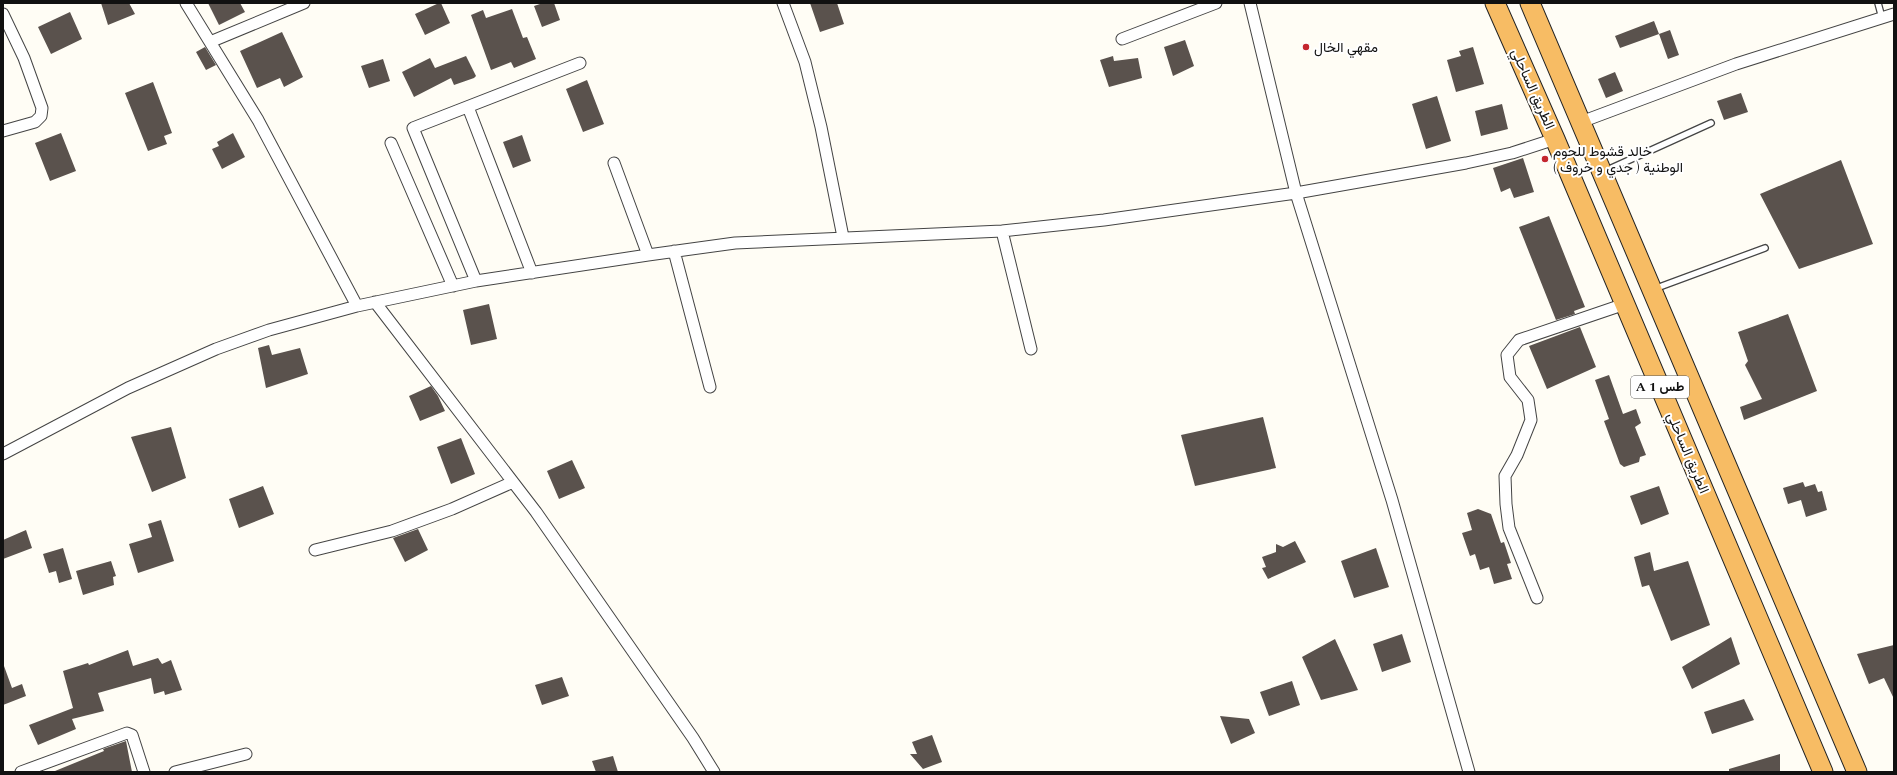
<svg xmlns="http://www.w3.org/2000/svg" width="1897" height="775" font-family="Spectral,Vazirmatn,serif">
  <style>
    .building { fill: #5a524d }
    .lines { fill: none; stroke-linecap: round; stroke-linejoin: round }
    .service-casing { stroke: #444; stroke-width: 8 }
    .minor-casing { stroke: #444; stroke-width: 13 }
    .trunk-casing { stroke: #222; stroke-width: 21 }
    .service { stroke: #fff; stroke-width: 5.5 }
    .minor { stroke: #fff; stroke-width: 11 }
    .trunk { stroke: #f7bc64; stroke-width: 19 }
    .poi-dot { fill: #c4262e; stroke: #fff; stroke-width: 1.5 }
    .labels { text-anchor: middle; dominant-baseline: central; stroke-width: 4; stroke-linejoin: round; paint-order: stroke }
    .shield { fill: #fff; stroke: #585858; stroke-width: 1 }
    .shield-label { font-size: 13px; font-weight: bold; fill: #111 }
    .poi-label { font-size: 14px; fill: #111; stroke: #fff; text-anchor: start }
    .street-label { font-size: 14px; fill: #111; stroke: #fff }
  </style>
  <rect width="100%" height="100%" fill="#fffdf5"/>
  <!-- building -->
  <path class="building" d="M101 3H129L135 14 108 25Z
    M208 3H240L245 12 219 25Z
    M439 3H441L450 23 425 35 415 14Z
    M543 3H554L560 20 542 27 534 6Z
    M810 3H837L844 24 820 32Z
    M512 9 523 38 527 37 536 59 514 68 511 62 491 70 471 15 483 10 486 18Z
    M70 12 82 39 51 54 38 27Z
    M1654 21 1659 34 1620 48 1615 36Z
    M1670 30 1679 55 1668 59 1659 34Z
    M282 32 303 77 284 87 280 78 257 88 240 51Z
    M1185 40 1194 66 1173 76 1164 47Z
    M205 47 216 65 206 70 196 52Z
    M1473 47 1484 84 1456 92 1447 60 1461 56 1459 51Z
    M466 56 476 76 474 78 454 85 451 78 414 97 402 72 430 58 435 68Z
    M1113 56 1114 61 1138 58 1142 78 1109 87 1100 60Z
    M383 59 390 81 369 88 361 66Z
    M1615 72 1623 91 1606 98 1598 79Z
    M587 80 604 124 583 132 566 89Z
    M153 82 172 133 164 136 167 144 148 151 125 93Z
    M1741 93 1748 112 1724 120 1717 101Z
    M1437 96 1451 141 1426 149 1412 104Z
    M1502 104 1508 129 1481 136 1475 111Z
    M61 133 76 171 50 181 35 143Z
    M233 133 245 157 222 169 212 149 219 146 217 142Z
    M522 135 531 161 513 168 503 142Z
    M1523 158 1534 192 1514 198 1510 188 1501 192 1493 168Z
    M1841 160 1873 244 1799 269 1760 194Z
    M1549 216 1585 307 1574 311 1575 314 1556 320 1519 227Z
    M489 304 497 339 471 345 463 310Z
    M1788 314 1817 391 1744 420 1740 407 1762 399 1745 365 1748 361 1738 332Z
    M1580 327 1596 367 1547 389 1529 346Z
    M269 345 272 355 300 348 308 374 266 388 258 348Z
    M1609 375 1623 414 1636 409 1641 423 1635 427 1646 455 1640 457 1639 462 1624 467 1620 464 1604 421 1609 419 1595 380Z
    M431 386 438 396 445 411 420 421 409 396Z
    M1263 417 1276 468 1195 486 1181 435Z
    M171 427 186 478 152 492 131 437Z
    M461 438 475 474 451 484 437 447Z
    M572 460 585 488 559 499 547 471Z
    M1803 482 1805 487 1815 484 1818 492 1822 491 1827 510 1806 517 1801 500 1788 504 1783 488Z
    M263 486 274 514 239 528 229 499Z
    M1659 486 1669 514 1641 525 1630 496Z
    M1478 509 1491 514 1501 543 1504 542 1511 563 1507 564 1512 579 1494 584 1489 567 1480 570 1475 554 1470 556 1462 533 1472 530 1467 513Z
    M161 520 174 561 138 573 129 544 152 537 148 524Z
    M418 529 428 550 405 562 393 538Z
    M26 530 32 548 3 559V540Z
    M1295 541 1306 562 1268 579 1262 568 1266 567 1262 557 1276 552V544L1283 547Z
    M63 548 72 579 59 583 56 571 49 573 43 554Z
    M1376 548 1389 587 1354 598 1341 561Z
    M1650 552 1654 571 1688 561 1710 625 1671 641 1649 585 1642 587 1634 557Z
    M111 561 116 576 113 577 114 585 83 595 76 571Z
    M1402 634 1411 662 1382 672 1373 644Z
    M1731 637 1740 664 1692 689 1682 667Z
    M1335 639 1358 690 1321 700 1302 657Z
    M1894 645V699L1884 678 1869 684 1857 654Z
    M128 650 133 666 158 658 162 664 171 660 182 690 165 695 164 691 154 694 151 678 98 693 104 711 72 719 76 729 38 745 29 725 73 708 63 671 88 663 89 665Z
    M4 666 12 688 22 684 26 696 3 705Z
    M562 677 569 696 542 705 535 685Z
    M1292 681 1300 705 1269 716 1260 692Z
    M1744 699 1754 720 1712 734 1704 712Z
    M1220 716 1249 719 1255 733 1231 744Z
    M932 735 942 762 923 769 910 754H917L912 742Z
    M126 741 132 772H55V771L104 751 103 749Z
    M1780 754V772H1729V769Z
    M613 756 618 772H596L592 761Z"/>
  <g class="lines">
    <!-- service casing -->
    <g class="service-casing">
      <path id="service" d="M1878 3 1882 18
        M1605 171 1711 123
        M1654 289 1765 248"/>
    </g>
    <!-- minor casing -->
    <g class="minor-casing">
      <path id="minor" d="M186 3 258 120 357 306
        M783 3 805 62 821 127 843 237
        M1250 3 1296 193 1392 500 1469 772
        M3 14 24 58 42 108 41 116 35 122 3 131
        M1122 39 1216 3
        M210 42 304 3
        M468 107 532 273
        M1581 122 1736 64 1894 14
        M391 143 453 286
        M614 163 648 255
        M1002 231 1031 349
        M674 251 710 387
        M476 281 413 128 580 63
        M375 302 536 512 693 738 714 772
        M3 454 128 388 216 349 269 330 357 306 476 281 648 255 735 243 1002 231 1104 220 1296 193 1466 163 1512 153 1555 139
        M315 550 392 531 452 509 513 482
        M1537 598 1509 528 1506 504 1505 476 1517 455 1531 420 1528 400 1510 377 1507 355 1519 340 1625 304
        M21 772 127 733 132 735 144 772
        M175 772 246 754"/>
    </g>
    <!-- trunk casing -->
    <g class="trunk-casing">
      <path id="trunk" d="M1495 3 1555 139 1823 772
        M1530 3 1857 772"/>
    </g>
    <!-- service -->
    <use href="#service" class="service"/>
    <!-- minor -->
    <use href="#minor" class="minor"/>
    <!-- trunk -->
    <use href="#trunk" class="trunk"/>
  </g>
  <!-- markers -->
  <g class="poi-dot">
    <circle cx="1306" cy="47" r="4"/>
    <circle cx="1545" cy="159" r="4"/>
  </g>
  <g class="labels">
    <!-- shield labels -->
    <rect class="shield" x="1631" y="376" width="58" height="22" rx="3"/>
    <g class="shield-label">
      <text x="1660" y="387">A 1 طس</text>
    </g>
    <!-- poi labels -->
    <g class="poi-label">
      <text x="1314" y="47">مقهي الخال</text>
      <text x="1553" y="151">خالد قشوط للحوم<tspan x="1553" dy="16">الوطنية ( جدي و خروف )</tspan></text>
    </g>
    <!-- street labels -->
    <g class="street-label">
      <text transform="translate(1533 89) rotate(66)">الطريق الساحلي</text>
      <text transform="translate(1688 453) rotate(67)">الطريق الساحلي</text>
    </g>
  </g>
  <!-- border -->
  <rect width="1897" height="775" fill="none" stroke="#111111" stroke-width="8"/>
</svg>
